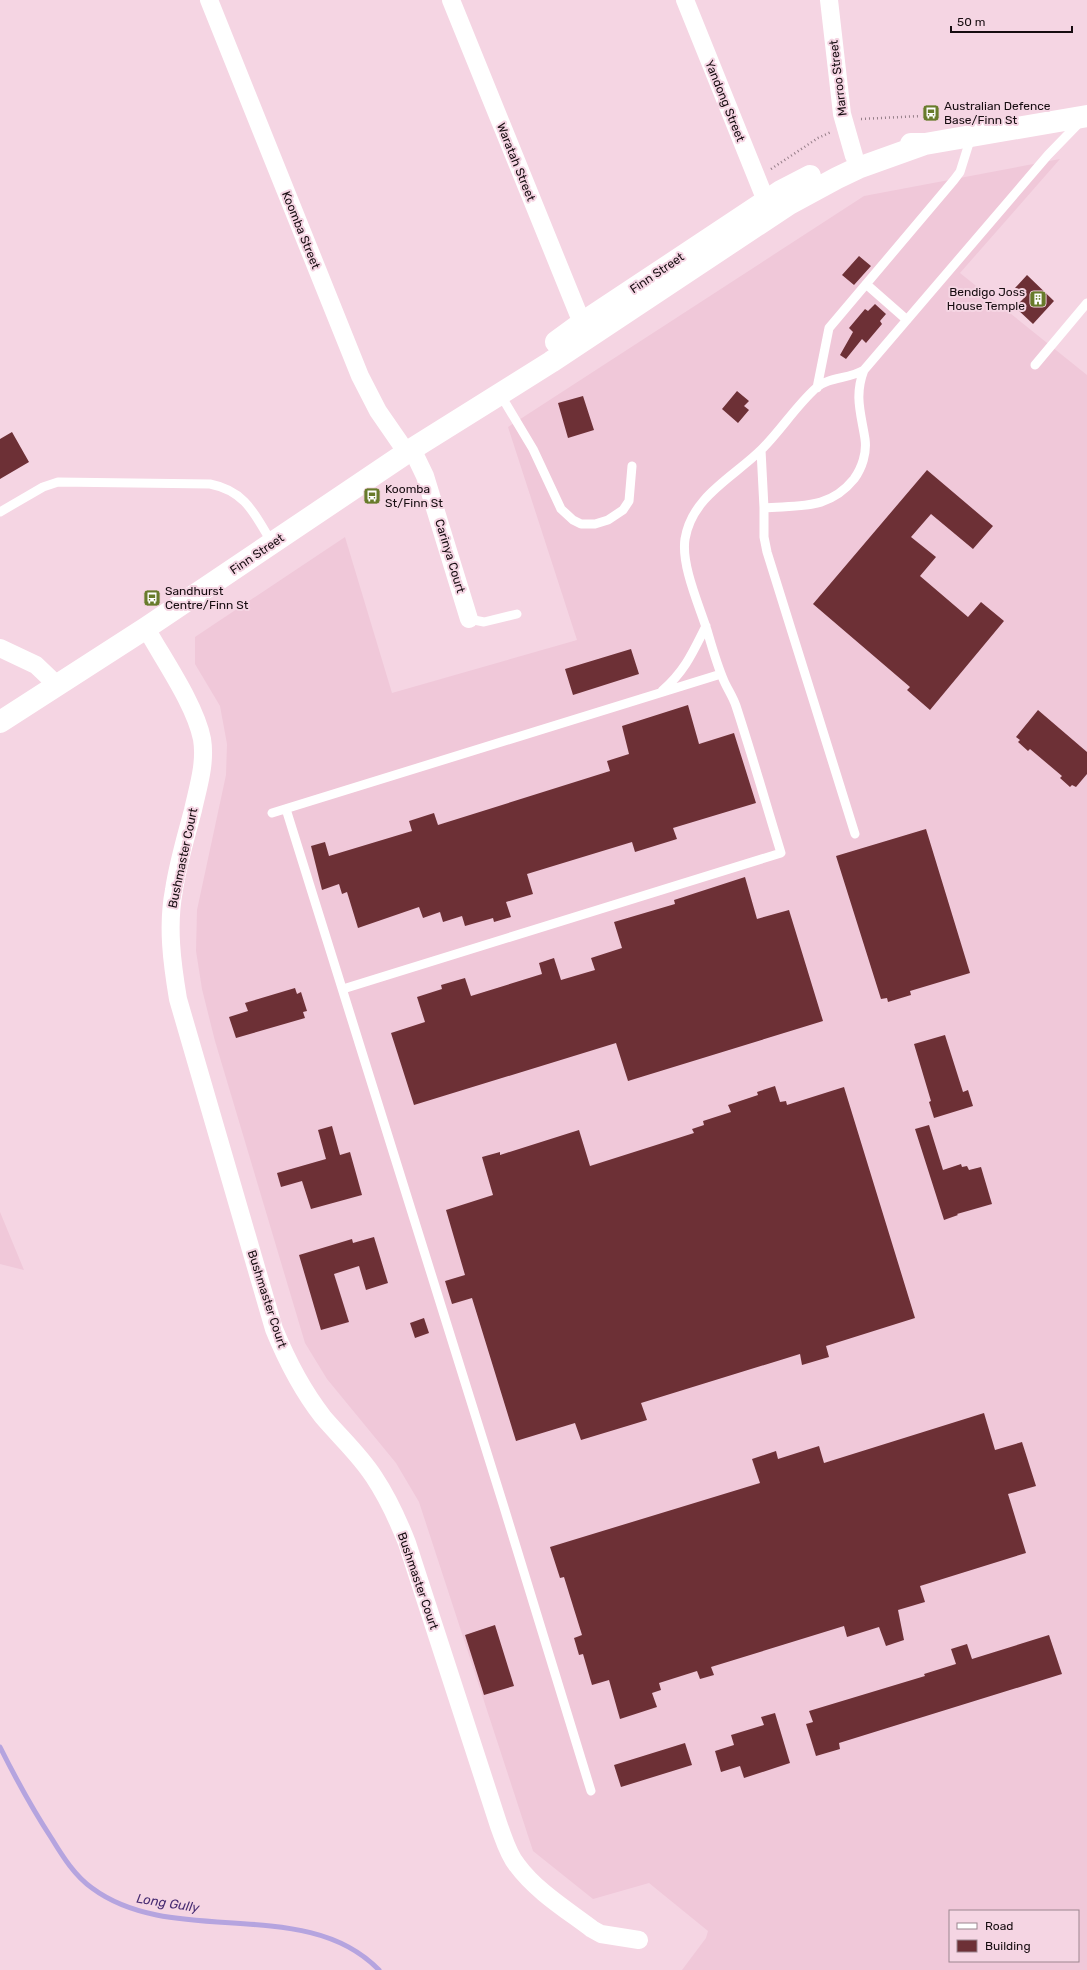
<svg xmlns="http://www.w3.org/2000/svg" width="1087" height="1970" font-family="Rubik,sans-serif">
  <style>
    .built { fill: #f0c8d9; fill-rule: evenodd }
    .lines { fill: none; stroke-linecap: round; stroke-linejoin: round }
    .stream { stroke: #b5a4df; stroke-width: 5 }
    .building { fill: #6d3036 }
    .path { stroke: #957e88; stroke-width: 2.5; stroke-dasharray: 1 3; stroke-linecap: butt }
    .service { stroke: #fff; stroke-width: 9 }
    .minor { stroke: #fff; stroke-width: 18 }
    .tertiary { stroke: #fff; stroke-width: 22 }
    .labels { text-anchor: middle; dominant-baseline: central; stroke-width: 4; stroke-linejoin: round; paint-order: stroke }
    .street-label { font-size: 12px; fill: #160c10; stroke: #f5d5e3 }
    .poi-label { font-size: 12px; fill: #160c10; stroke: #f5d5e3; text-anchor: start }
    .water-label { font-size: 13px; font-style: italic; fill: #472c72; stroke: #f5d5e3 }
  </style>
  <rect width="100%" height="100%" fill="#f5d5e3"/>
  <!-- built -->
  <path class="built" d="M1060 159 960 273 1087 375V1970H682L706 1938 708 1931 649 1883 593 1899 533 1851 419 1502 396 1463 327 1379 305 1343 215 1041 202 989 196 951 197 910 226 775 227 744 220 706 195 664V637L345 537 392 693 577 640 508 427 864 196ZM950 1911H1078V1961H950Z
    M0 1212 24 1270 0 1264Z"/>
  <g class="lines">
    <!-- stream -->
    <path class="stream" d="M0 1747C16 1779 33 1810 52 1839 63 1857 75 1876 92 1888 174 1949 306 1894 379 1970"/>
  </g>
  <!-- building -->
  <path class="building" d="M859 256 871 266 854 285 842 275Z
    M1027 275 1054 301 1033 324 1015 307 1025 297 1015 288Z
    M875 304 886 314 880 321 882 324 866 343 862 339 846 359 840 355 853 332 849 328 865 309 868 311Z
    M737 391 749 401 744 406 749 410 738 423 722 409Z
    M583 396 594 430 568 438 558 403Z
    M12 432 29 462 0 479V439Z
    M927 470 993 526 973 549 931 514 911 537 936 557 920 576 968 617 981 602 1004 621 930 710 907 690 910 687 813 604Z
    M631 649 639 674 573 695 565 669Z
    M688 705 699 744 734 733 756 803 673 828 677 839 635 852 632 842 527 874 533 894 506 902 511 917 494 922 493 918 465 926 462 916 443 922 440 912 423 918 419 907 358 928 347 892 342 894 339 884 322 890 311 846 325 842 329 856 412 831 409 821 434 813 438 825 610 771 607 761 629 754 622 726Z
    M1038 710 1087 752V774L1076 787 1072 785 1070 787 1060 778 1062 776 1030 749 1028 751 1018 742 1020 740 1016 737Z
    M926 829 970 973 910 991 911 995 888 1002 887 998 881 999 836 856Z
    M745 877 757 919 789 910 823 1021 628 1081 616 1043 414 1105 391 1033 425 1022 417 997 442 989 441 985 465 978 471 996 542 974 539 963 554 958 561 980 595 970 591 958 622 948 614 922 675 904 674 900Z
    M295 988 297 994 301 992 307 1011 303 1012 305 1018 236 1038 229 1017 248 1011 245 1003Z
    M945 1035 963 1092 968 1090 973 1106 934 1118 929 1102 931 1101 914 1044Z
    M775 1086 780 1102 786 1101 787 1105 844 1087 915 1318 826 1346 829 1357 802 1365 800 1354 641 1403 647 1420 581 1440 575 1423 516 1441 472 1298 452 1304 445 1281 465 1275 446 1210 493 1195 482 1157 500 1152V1155L579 1130 590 1166 694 1133 692 1129 704 1125 703 1121 731 1112 728 1105 758 1095 757 1092Z
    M929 1125 943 1170 961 1164 962 1167 967 1166 969 1170 981 1167 992 1204 957 1214 958 1215 944 1220 915 1129Z
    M332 1126 340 1155 350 1152 362 1195 311 1209 302 1181 281 1187 277 1173 326 1159 318 1130Z
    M374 1237 388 1283 366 1290 359 1266 334 1274 349 1322 321 1330 299 1255 352 1239 353 1243Z
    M424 1318 429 1333 415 1338 410 1323Z
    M984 1413 995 1450 1022 1442 1036 1486 1008 1494 1026 1553 920 1586 925 1602 898 1610 904 1640 886 1646 879 1627 847 1637 844 1626 711 1667 714 1675 700 1679 697 1671 659 1683 661 1690 652 1693 657 1707 620 1719 609 1680 592 1685 583 1654 579 1655 574 1638 582 1635 564 1577 560 1578 550 1547 760 1483 752 1459 776 1451 778 1459 819 1446 824 1463Z
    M495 1625 514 1686 484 1695 465 1635Z
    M1049 1635 1062 1674 839 1743 840 1749 816 1756 806 1724 813 1722 809 1711 925 1676 924 1674 956 1664 951 1649 967 1644 972 1659Z
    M775 1713 790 1763 744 1778 740 1766 721 1772 715 1751 734 1745 731 1735 764 1725 761 1717Z
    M685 1743 692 1765 621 1787 614 1765Z"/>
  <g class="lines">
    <!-- path -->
    <path class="path" d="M861 119 921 116
      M771 169 818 138 831 132"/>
    <!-- service -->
    <path class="service" d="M866 284 907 320
      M1035 365 1087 303
      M817 388 829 328 954 180 960 172 971 137
      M500 394 533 449 561 509 573 520 581 524H595L608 520 623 510 629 501 632 466
      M761 450 764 508
      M0 512 43 487 58 482 210 484C246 491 255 515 272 543
      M469 619 484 622 517 614
      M662 691C685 671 693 652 706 626
      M286 809 503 1504 591 1791
      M272 813 721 674
      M855 834 767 552 764 537V508C800 505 829 510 854 479 862 468 867 453 865 439 861 413 854 396 864 370
      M343 989 781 853C766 804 752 755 736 706 733 697 728 690 724 681 717 665 712 647 707 630 699 605 681 565 685 539 692 496 734 477 762 449 781 430 796 406 816 388 828 377 849 379 864 370L1048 155 1081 121"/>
    <!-- minor -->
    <path class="minor" d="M209 0 360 376 378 411 407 453
      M451 0 582 323
      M685 0 766 201
      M829 0 842 114 854 156
      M412 449 425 476 469 619
      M146 628C163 659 195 704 202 739 206 763 198 787 193 810 186 837 178 863 174 890 167 926 172 963 178 999L274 1329C287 1361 302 1390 323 1417 340 1437 360 1455 374 1477 388 1498 398 1520 407 1543L499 1826C504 1839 508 1854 517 1865 536 1891 567 1910 592 1929L601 1934 639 1940
      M0 648 36 665 58 686"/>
    <!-- tertiary -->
    <path class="tertiary" d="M911 144H925L1087 116
      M556 342 582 323 781 191 810 176
      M0 722 146 628 412 449 551 362 789 204 837 178 858 168 925 144"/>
  </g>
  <!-- icons -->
  <defs>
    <g id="bus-square" transform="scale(0.9)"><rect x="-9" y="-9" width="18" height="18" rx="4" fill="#687b2b" stroke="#f5d5e3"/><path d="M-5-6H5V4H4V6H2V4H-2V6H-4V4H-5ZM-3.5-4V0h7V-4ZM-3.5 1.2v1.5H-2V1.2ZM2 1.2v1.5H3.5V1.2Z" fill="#fff"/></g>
    <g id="building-square" transform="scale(0.9)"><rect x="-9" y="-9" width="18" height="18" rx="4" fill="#687b2b" stroke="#f5d5e3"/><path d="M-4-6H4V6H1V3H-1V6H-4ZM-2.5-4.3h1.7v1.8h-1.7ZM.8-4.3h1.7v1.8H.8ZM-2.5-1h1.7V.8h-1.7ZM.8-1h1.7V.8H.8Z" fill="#fff"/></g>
  </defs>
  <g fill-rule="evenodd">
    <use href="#bus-square" x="931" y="113"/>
    <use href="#building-square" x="1038" y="299"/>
    <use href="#bus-square" x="372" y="496"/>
    <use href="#bus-square" x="152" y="598"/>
  </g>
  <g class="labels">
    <!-- street labels -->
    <g class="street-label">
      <text transform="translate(838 78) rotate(-97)">Marroo Street</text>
      <text transform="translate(725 101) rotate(68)">Yandong Street</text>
      <text transform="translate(516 162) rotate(68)">Waratah Street</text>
      <text transform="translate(301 230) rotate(68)">Koomba Street</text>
      <text transform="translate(657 273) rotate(-34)">Finn Street</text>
      <text transform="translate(257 554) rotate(-34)">Finn Street</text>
      <text transform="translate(450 556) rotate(73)">Carinya Court</text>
      <text transform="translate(183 858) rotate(-78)">Bushmaster Court</text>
      <text transform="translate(267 1299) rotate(72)">Bushmaster Court</text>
      <text transform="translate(418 1581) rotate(71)">Bushmaster Court</text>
    </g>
    <!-- poi labels -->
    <g class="poi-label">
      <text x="944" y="106">Australian Defence<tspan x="944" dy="14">Base/Finn St</tspan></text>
      <text x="1025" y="292" text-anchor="end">Bendigo Joss<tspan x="1025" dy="14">House Temple</tspan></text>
      <text x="385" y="489">Koomba<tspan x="385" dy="14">St/Finn St</tspan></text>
      <text x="165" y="591">Sandhurst<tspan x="165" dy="14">Centre/Finn St</tspan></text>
    </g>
    <!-- water labels -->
    <g class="water-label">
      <text transform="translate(168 1903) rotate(9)">Long Gully</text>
    </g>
  </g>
  <!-- legend -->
  <rect x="949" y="1910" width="130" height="52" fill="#f5d5e3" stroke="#9c858f"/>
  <rect x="957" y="1923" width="20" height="6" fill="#ffffff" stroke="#9c858f"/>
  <text x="985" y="1930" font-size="12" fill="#160c10">Road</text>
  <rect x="957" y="1940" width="20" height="12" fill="#6d3036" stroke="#9c858f"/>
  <text x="985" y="1950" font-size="12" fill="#160c10">Building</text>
  <!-- scale -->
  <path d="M951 26v6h121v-6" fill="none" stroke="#160c10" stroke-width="2"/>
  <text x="957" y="26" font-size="12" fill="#160c10" stroke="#f5d5e3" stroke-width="3" paint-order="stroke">50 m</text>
</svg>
